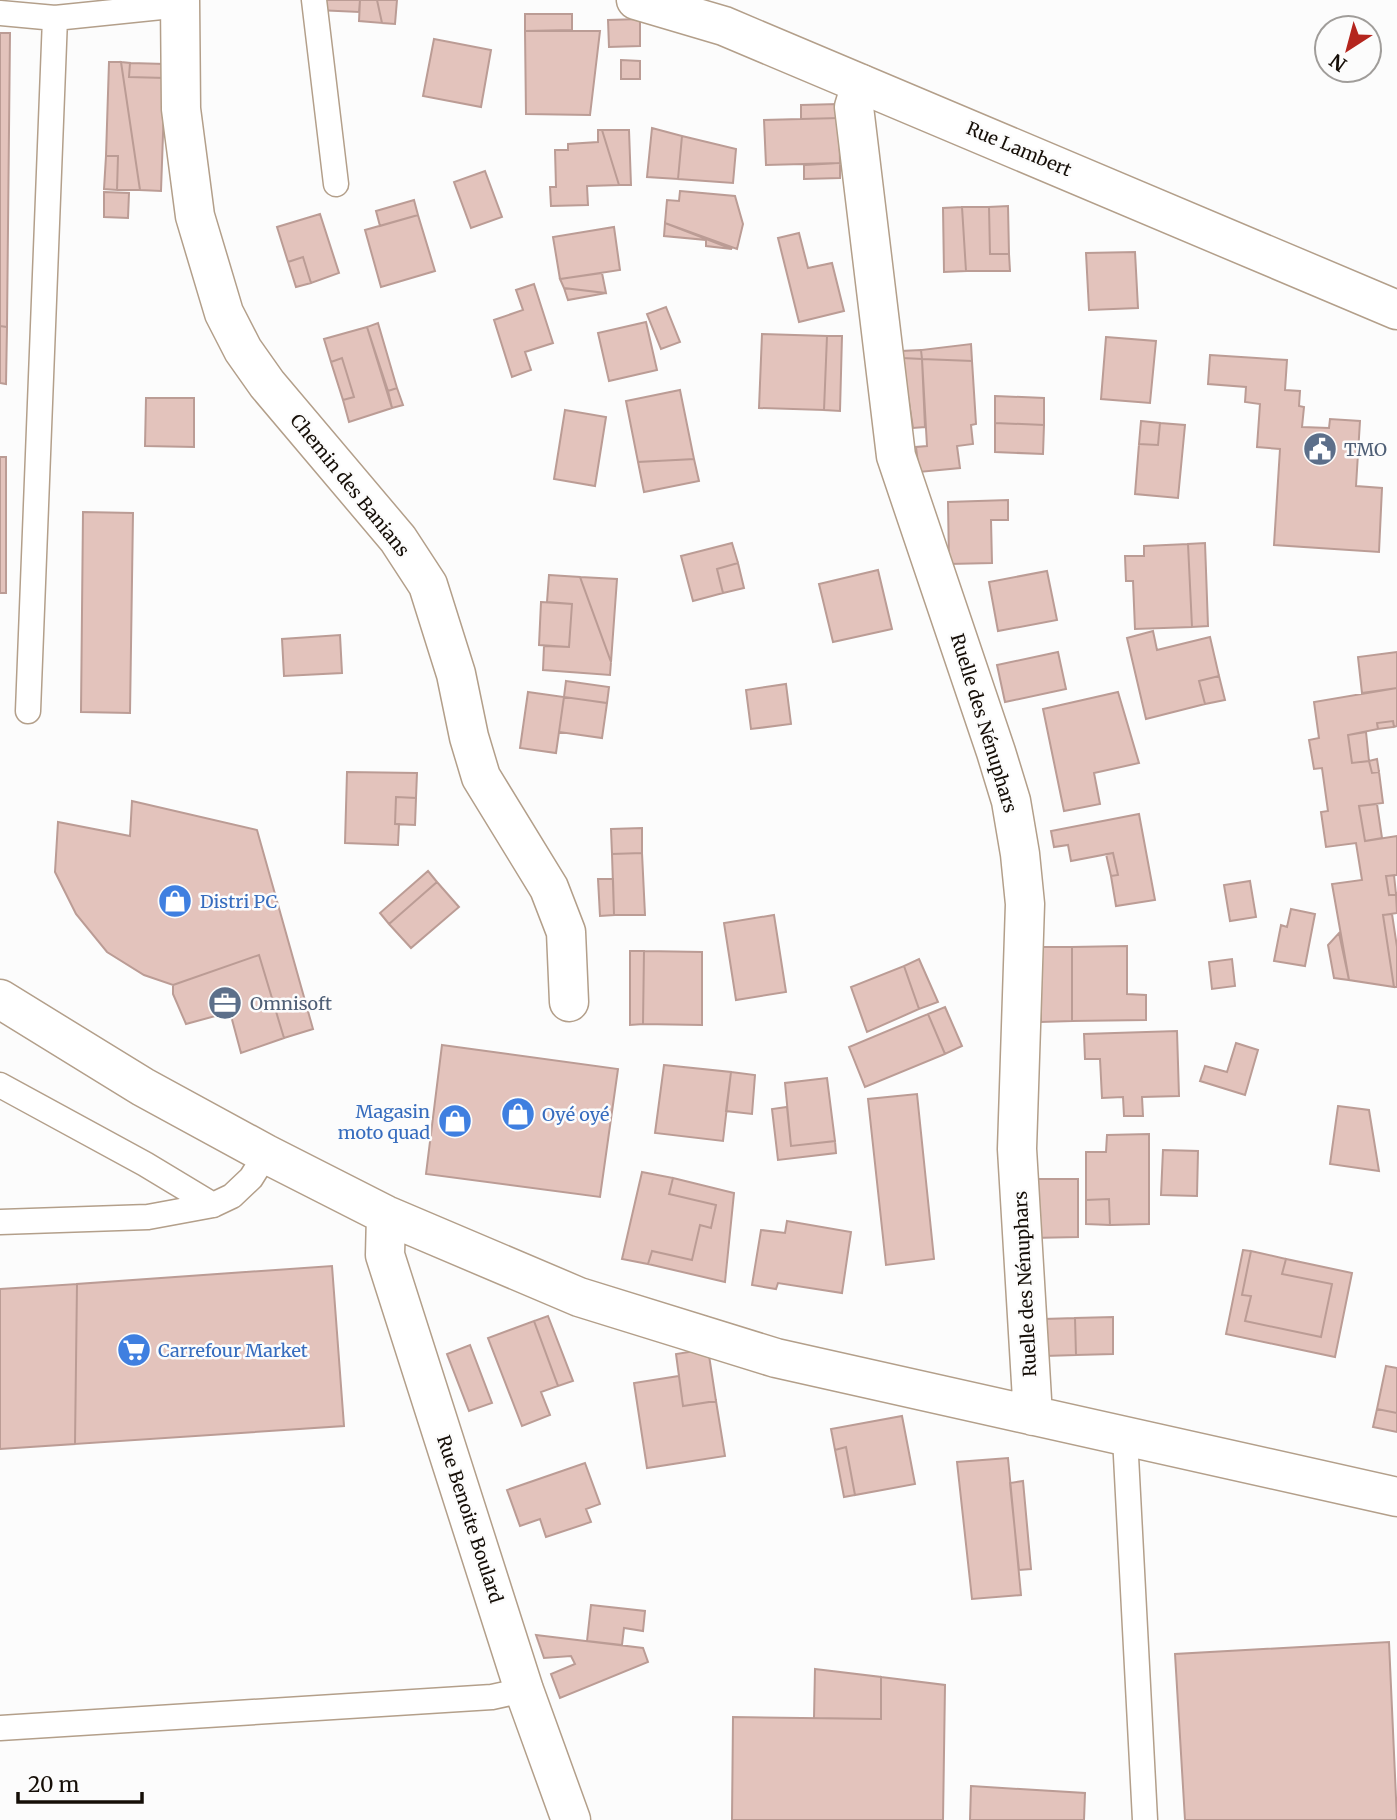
<svg xmlns="http://www.w3.org/2000/svg" width="1397" height="1820" font-family="Merriweather,serif">
  <style>
    .building { fill: #e3c3bc; stroke: #bb9c95; stroke-width: 2 }
    .lines { fill: none; stroke-linecap: round; stroke-linejoin: round }
    .service-casing { stroke: #b39f8a; stroke-width: 27 }
    .minor-casing { stroke: #b39f8a; stroke-width: 41 }
    .tertiary-casing { stroke: #b39f8a; stroke-width: 41 }
    .service { stroke: #fff; stroke-width: 24 }
    .minor { stroke: #fff; stroke-width: 38 }
    .tertiary { stroke: #fff; stroke-width: 38 }
    .labels { text-anchor: middle; dominant-baseline: central; stroke-width: 5; stroke-linejoin: round; paint-order: stroke }
    .street-label { font-size: 18px; fill: #150e07; stroke: #fcfcfc }
    .service-label { font-size: 18px; fill: #4e5e75; stroke: #fcfcfc; text-anchor: start }
    .shop-label { font-size: 18px; fill: #366cbe; stroke: #fcfcfc; text-anchor: start }
  </style>
  <rect width="100%" height="100%" fill="#fcfcfc"/>
  <!-- building -->
  <path class="building" d="M317 0H360L359 12 317 10Z
    M360 0H377L382 23 359 21Z
    M377 0H397L395 24 382 23Z
    M525 14H572V30L525 31Z
    M640 19V46L609 47 608 20Z
    M525 31H600L590 115 526 114Z
    M0 33H10L7 327 0 326Z
    M434 39 491 50 481 107 423 96Z
    M621 60 640 61V79H621Z
    M109 62H121L140 190H117L118 156H106Z
    M121 62 130 63 129 77 165 78 161 191 140 190Z
    M130 63 165 64V78L129 77Z
    M838 104 839 118 801 119V105Z
    M839 118 840 163 766 165 764 120Z
    M652 128 682 136 678 179 647 177Z
    M598 130H602L619 185 587 186 588 205 551 206 550 187H556L555 150H568V144L598 142Z
    M602 130H629L631 185H619Z
    M682 136 736 149 733 183 678 179Z
    M106 156H118L117 190 104 189Z
    M840 163V178L804 179V165Z
    M485 171 502 217 471 228 454 182Z
    M680 191 735 196 743 224 737 249 665 223 667 200 679 201Z
    M104 192 129 193 128 218 104 217Z
    M414 200 418 215 380 226 376 211Z
    M1008 206 1009 254H990L989 207Z
    M962 207 966 271 944 272 943 208Z
    M962 207H989L990 254H1009L1010 271H966Z
    M320 214 339 273 311 283 303 257 288 262 277 227Z
    M418 215 435 271 381 287 365 230Z
    M665 223 732 249 706 246V240L664 236Z
    M614 227 620 270 560 279 553 237Z
    M799 233 808 268 832 263 844 311 799 322 778 238Z
    M1135 252 1138 308 1089 310 1086 253Z
    M303 257 311 283 296 287 288 262Z
    M602 273 606 293 564 288 560 279Z
    M534 284 553 343 525 352 531 370 512 377 494 320 523 310 516 290Z
    M564 288 606 293 568 300Z
    M666 307 680 342 661 349 647 314Z
    M646 322 657 370 609 381 598 333Z
    M378 323 397 388 388 391 367 327Z
    M0 326 7 327 6 384 0 383Z
    M367 327 392 408 349 422 343 400 354 397 342 358 331 362 324 339Z
    M762 334 827 336 824 410 759 408Z
    M827 336H842L840 411 824 410Z
    M1106 337 1156 341 1150 403 1101 399Z
    M971 344 972 361 922 359 921 350Z
    M921 350 922 359 902 358 901 351Z
    M1210 355 1287 360 1285 390 1300 391 1299 406 1304 407 1302 427 1329 428 1330 419 1360 421 1356 486 1382 488 1379 552 1274 545 1280 449 1257 447 1260 404 1245 402 1246 387 1208 384Z
    M342 358 354 397 343 400 331 362Z
    M902 358 922 359 925 427 913 428Z
    M922 359 972 361 976 424 971 425 973 444 957 446 960 468 919 472 916 447 927 446Z
    M397 388 403 405 392 408 388 391Z
    M680 390 694 459 638 462 626 401Z
    M995 396 1044 398V425L995 423Z
    M146 398H194V447L145 446Z
    M565 410 606 417 595 486 554 479Z
    M1141 421 1160 423 1158 445 1139 444Z
    M995 423 1044 425 1043 454 995 452Z
    M1160 423 1185 425 1178 498 1135 494 1139 444 1158 445Z
    M0 457H6V593H0Z
    M694 459 699 481 644 492 638 462Z
    M1008 500V520H991L992 563 949 564 948 502Z
    M83 512 133 513 130 713 81 712Z
    M732 543 738 563 717 569 723 593 693 601 681 556Z
    M1205 543 1208 626 1192 627 1188 544Z
    M1188 544 1192 627 1135 629 1133 581H1126L1125 556H1144V546Z
    M738 563 744 588 723 593 717 569Z
    M878 570 892 629 833 642 819 584Z
    M1047 571 1057 620 998 631 989 582Z
    M549 575 580 577 611 662 610 675 543 670 544 646 569 647 572 604 547 602Z
    M580 577 617 579 611 662Z
    M541 602 572 604 569 647 539 645Z
    M1153 631 1157 650 1210 637 1219 676 1199 681 1205 704 1146 719 1127 638Z
    M340 635 342 673 284 676 282 639Z
    M1058 652 1066 689 1005 702 997 665Z
    M1397 652V688L1362 693 1358 657Z
    M1219 676 1225 700 1205 704 1199 681Z
    M566 681 609 687 607 703 564 697Z
    M786 684 791 724 751 729 746 690Z
    M1397 688V726L1394 727 1393 721 1377 723 1378 729 1348 735 1352 763 1369 761 1372 773 1379 772 1383 803 1359 806 1365 841 1397 836V875L1386 876 1389 895 1396 894 1397 913 1383 915 1394 987 1349 980 1332 884 1362 880 1356 843 1326 847 1321 812 1328 811 1322 768 1314 769 1309 740 1319 738 1314 702Z
    M528 692 564 697 556 753 520 748Z
    M1118 692 1139 763 1094 773 1100 804 1064 811 1043 709Z
    M564 697 607 703 602 738 559 732Z
    M1393 721 1394 727 1378 729 1377 723Z
    M1366 732 1369 761 1352 763 1348 735Z
    M1377 759 1379 772 1372 773 1369 761Z
    M347 772 417 773 416 798 396 797 395 824H399L398 845 345 843Z
    M396 797 416 798 415 825 395 824Z
    M132 801 257 830 313 1029 284 1038 259 955 173 985 144 975 107 952 76 914 55 872 58 822 130 836Z
    M1377 804 1382 838 1365 841 1359 806Z
    M1139 814 1155 900 1116 906 1111 876 1118 875 1113 853 1071 861 1068 845 1054 847 1051 831Z
    M642 828V853L612 854 611 829Z
    M642 853 645 915H614L612 854Z
    M1113 853 1118 875 1111 876 1106 854Z
    M428 871 437 882 389 924 380 913Z
    M1394 875 1396 894 1389 895 1386 876Z
    M598 879H613L614 915 600 916Z
    M1250 881 1256 917 1230 921 1224 885Z
    M437 882 459 907 411 948 389 924Z
    M1291 909 1315 914 1305 966 1274 961 1281 925 1287 927Z
    M1392 914 1397 947V987H1394L1383 915Z
    M774 915 786 992 736 1000 724 923Z
    M1339 933 1349 980 1334 978 1328 945Z
    M1127 946V994L1146 995V1020L1072 1021V947Z
    M1041 947H1072V1021L1041 1022Z
    M630 951H644L643 1024 630 1025Z
    M644 951 702 952V1025L643 1024Z
    M259 955 284 1038 241 1053 230 1012 186 1024 173 994V985Z
    M919 959 938 1002 919 1009 904 966Z
    M1232 959 1235 986 1212 989 1209 962Z
    M904 966 919 1009 867 1032 851 987Z
    M945 1007 962 1046 945 1054 928 1014Z
    M928 1014 945 1054 865 1087 849 1047Z
    M1177 1031 1179 1096 1142 1097 1143 1116H1124L1123 1097 1102 1098 1100 1059H1085L1084 1034Z
    M1236 1043 1258 1050 1245 1095 1200 1081 1205 1066 1227 1072Z
    M442 1045 618 1069 600 1197 426 1174Z
    M664 1065 731 1072 723 1141 655 1133Z
    M731 1072 755 1075 752 1114 726 1111Z
    M827 1078 835 1141 791 1146 785 1083Z
    M917 1094 934 1259 886 1265 868 1099Z
    M1338 1106 1369 1110 1379 1171 1330 1164Z
    M787 1107 791 1146 835 1141 836 1153 778 1160 772 1109Z
    M1149 1134V1224L1110 1225 1109 1199 1086 1200V1152H1106L1107 1135Z
    M1163 1150 1198 1151 1197 1196 1161 1195Z
    M642 1172 673 1178 669 1194 716 1205 711 1228 700 1225 692 1260 652 1251 648 1264 622 1259Z
    M673 1178 734 1193 725 1282 648 1264 652 1251 692 1260 700 1225 711 1228 716 1205 669 1194Z
    M1032 1179H1078V1237L1032 1238Z
    M1109 1199 1110 1225 1086 1224V1200Z
    M787 1221 851 1232 842 1293 778 1283 776 1289 752 1285 761 1230 785 1233Z
    M1243 1250 1251 1251 1242 1295 1251 1296 1245 1321 1321 1337 1332 1284 1282 1274 1286 1259 1352 1273 1335 1357 1226 1334Z
    M1251 1251 1286 1259 1282 1274 1332 1284 1321 1337 1245 1321 1251 1296 1242 1295Z
    M332 1266 344 1426 75 1444 77 1284Z
    M77 1284 75 1444 0 1449V1289Z
    M548 1316 573 1381 558 1386 534 1321Z
    M1113 1317V1354L1076 1355 1075 1318Z
    M1075 1318 1076 1355 1045 1356 1044 1319Z
    M534 1321 558 1386 541 1392 550 1415 522 1426 488 1338Z
    M470 1345 492 1403 469 1411 447 1354Z
    M708 1349 716 1401 683 1406 676 1354Z
    M1386 1366 1397 1368V1413L1377 1409Z
    M679 1376 683 1406 716 1401 725 1456 647 1468 634 1383Z
    M1377 1409 1397 1413V1432L1373 1427Z
    M902 1416 915 1484 855 1495 846 1447 835 1450 831 1429Z
    M846 1447 855 1495 844 1497 835 1450Z
    M1008 1458 1021 1595 972 1599 957 1462Z
    M585 1463 600 1504 586 1509 591 1522 546 1537 540 1519 520 1526 507 1490Z
    M1023 1481 1031 1569 1019 1570 1010 1483Z
    M591 1605 645 1611 643 1631 624 1628 622 1645 587 1641Z
    M536 1635 643 1648 648 1662 560 1698 551 1674 575 1664 571 1656 544 1658Z
    M1389 1642 1397 1820H1185L1175 1654Z
    M815 1669 881 1677V1719L814 1718Z
    M881 1677 945 1685 943 1820H732L733 1717 881 1719Z
    M971 1786 1085 1793 1084 1820H970Z"/>
  <g class="lines">
    <!-- service casing -->
    <g class="service-casing">
      <path id="service" d="M314 0 336 184
        M0 13 55 18 181 5
        M28 711 55 18
        M0 1085 145 1164 213 1205
        M0 1222 148 1217 213 1205 232 1196 251 1178 266 1154
        M1125 1437 1145 1820
        M0 1728 492 1697 524 1690"/>
    </g>
    <!-- minor casing -->
    <g class="minor-casing">
      <path id="minor" d="M180 0 181 109 195 216 224 313 243 350 267 384 398 539 428 585 456 674 469 737 481 777 549 888 566 932 569 1002
        M861 84 854 107 896 456 996 752 1011 801 1020 854 1025 904 1017 1149 1033 1416
        M0 999 143 1087 266 1154 386 1215 579 1297 776 1358 1397 1497
        M386 1215 385 1255 524 1690 571 1820"/>
    </g>
    <!-- tertiary casing -->
    <g class="tertiary-casing">
      <path id="tertiary" d="M636 0 724 26 1397 310"/>
    </g>
    <!-- service -->
    <use href="#service" class="service"/>
    <!-- minor -->
    <use href="#minor" class="minor"/>
    <!-- tertiary -->
    <use href="#tertiary" class="tertiary"/>
  </g>
  <!-- icons -->
  <defs>
    <g id="civic-disc" transform="scale(1.75)"><circle r="9.5" fill="#5c6f8a" stroke="#fcfcfc"/><path d="M-.6-6.5H3V-4.5H.6V-3L4-1V1h2V6H-6V1h2V-1L-.6-3ZM-1.2 2.5V6h2.4V2.5Z" fill="#fff"/></g>
    <g id="shop-disc" transform="scale(1.75)"><circle r="9.5" fill="#3f7fe0" stroke="#fcfcfc"/><path d="M-5-2.5h2.3a2.7 3.5 0 0 1 5.4 0H5L5.5 6h-11ZM-1.5-2.5h3a1.5 2.3 0 0 0-3 0Z" fill="#fff"/></g>
    <g id="office-disc" transform="scale(1.75)"><circle r="9.5" fill="#5c6f8a" stroke="#fcfcfc"/><path d="M-6-3h4V-5.5h4V-3h4V5H-6ZM-1-4.5V-3h2v-1.5ZM-6 0V1H6V0Z" fill="#fff"/></g>
    <g id="supermarket-disc" transform="scale(1.75)"><circle r="9.5" fill="#3f7fe0" stroke="#fcfcfc"/><path d="M-6-5.5h2.5l.6 2H6L4.5 2H-2.5L-4.4-4H-6ZM-1.5 3.2a1.3 1.3 0 1 0 .1 0ZM3 3.2a1.3 1.3 0 1 0 .1 0Z" fill="#fff"/></g>
  </defs>
  <g fill-rule="evenodd">
    <use href="#civic-disc" x="1320" y="449"/>
    <use href="#shop-disc" x="175" y="901"/>
    <use href="#office-disc" x="225" y="1003"/>
    <use href="#shop-disc" x="518" y="1114"/>
    <use href="#shop-disc" x="455" y="1121"/>
    <use href="#supermarket-disc" x="134" y="1350"/>
  </g>
  <g class="labels">
    <!-- street labels -->
    <g class="street-label">
      <text transform="translate(1019 149) rotate(23)">Rue Lambert</text>
      <text transform="translate(350 485) rotate(51)">Chemin des Banians</text>
      <text transform="translate(984 723) rotate(73)">Ruelle des Nénuphars</text>
      <text transform="translate(1025 1284) rotate(-93)">Ruelle des Nénuphars</text>
      <text transform="translate(470 1519) rotate(72)">Rue Benoite Boulard</text>
    </g>
    <!-- service labels -->
    <g class="service-label">
      <text x="1344" y="449">TMO</text>
      <text x="250" y="1003">Omnisoft</text>
    </g>
    <!-- shop labels -->
    <g class="shop-label">
      <text x="200" y="901">Distri PC</text>
      <text x="430" y="1111" text-anchor="end">Magasin<tspan x="430" dy="21">moto quad</tspan></text>
      <text x="542" y="1114">Oyé oyé</text>
      <text x="158" y="1350">Carrefour Market</text>
    </g>
  </g>
  <!-- north arrow -->
  <g transform="translate(1348 49) rotate(216)"><circle r="33" fill="#fcfcfc" stroke="#a09d9a" stroke-width="2"/>
  <path d="M0-5L12 26L0 18L-12 26Z" fill="#b4251e"/>
  <text y="-10" font-size="19" font-weight="bold" text-anchor="middle" fill="#150e07">N</text>
  </g>
  <!-- scale -->
  <path d="M18 1792v10h124v-10" fill="none" stroke="#150e07" stroke-width="3.5"/>
  <text x="28" y="1792" font-size="21" fill="#150e07" stroke="#fcfcfc" stroke-width="5" paint-order="stroke">20 m</text>
</svg>
